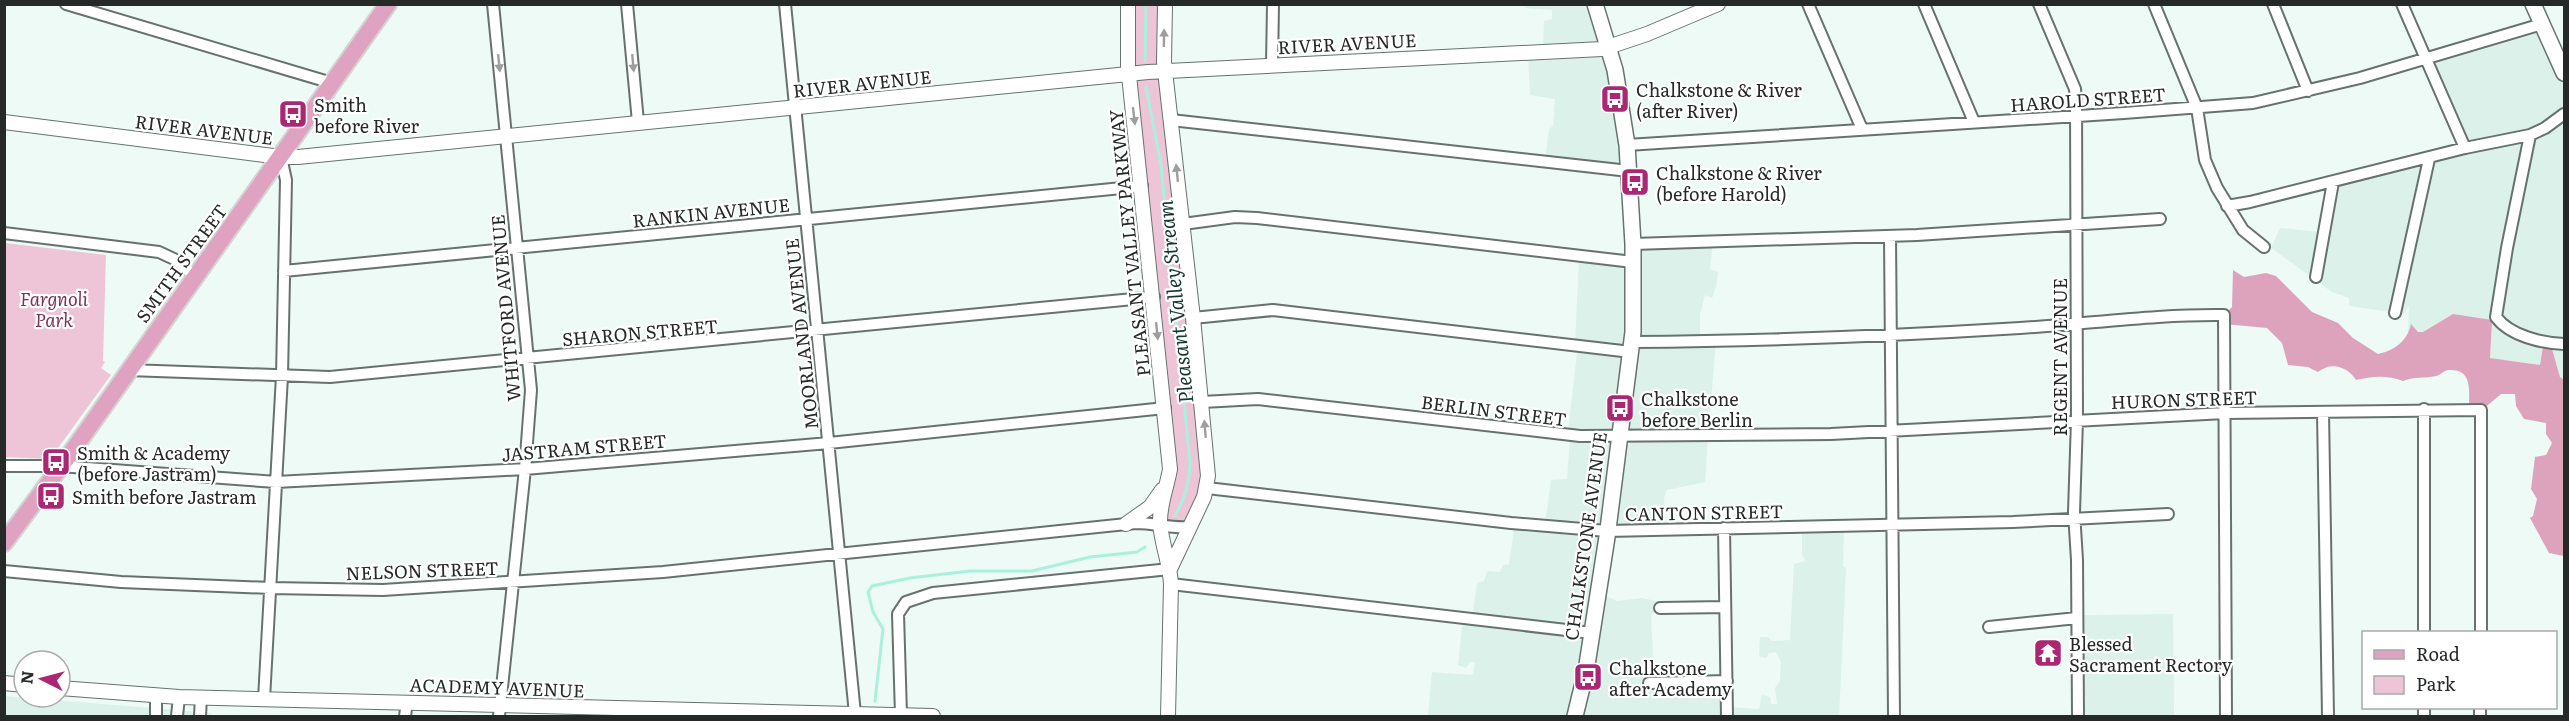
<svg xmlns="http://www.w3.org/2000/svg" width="2569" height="721" font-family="Literata,serif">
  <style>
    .built { fill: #dbf1ea }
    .green { fill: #eec5d7 }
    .forest { fill: #dda3bd }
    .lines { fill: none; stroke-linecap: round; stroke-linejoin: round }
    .stream { stroke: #a9f1dc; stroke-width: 3 }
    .minor-casing { stroke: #67726f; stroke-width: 14 }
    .tertiary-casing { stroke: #67726f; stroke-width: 16 }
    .secondary-casing { stroke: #67726f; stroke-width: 18 }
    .primary-casing { stroke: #d3d4d4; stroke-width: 20 }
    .minor { stroke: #fff; stroke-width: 10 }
    .tertiary { stroke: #fff; stroke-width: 14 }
    .secondary { stroke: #fff; stroke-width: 15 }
    .primary { stroke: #dfa3c1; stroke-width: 16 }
    .oneway { fill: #9d9f9e }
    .labels { text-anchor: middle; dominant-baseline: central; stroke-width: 4.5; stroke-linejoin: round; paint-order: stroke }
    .street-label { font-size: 18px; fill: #252a28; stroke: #fff }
    .poi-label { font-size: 18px; fill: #252a28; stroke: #fff; text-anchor: start }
    .park-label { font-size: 18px; font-style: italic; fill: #7a3458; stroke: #fff }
    .water-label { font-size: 20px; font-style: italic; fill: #15372f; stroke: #fff }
  </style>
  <rect width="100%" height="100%" fill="#eefaf6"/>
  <!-- built -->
  <path class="built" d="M1525 5H1599L1631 170 1545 162 1549 129 1553 126 1555 99 1530 95 1528 53 1543 50 1544 21 1552 19V10L1525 8Z
    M2546 24 2564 62V380L2560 377 2552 350 2543 347 2540 365 2490 358 2453 314 2423 332 2408 336 2409 305 2404 314 2349 306V298L2332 292 2271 248 2280 228 2330 233 2339 181 2470 142 2442 79 2430 57Z
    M1713 241 1710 269 1718 272 1716 287 1712 298 1705 295 1700 314V339L1716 341 1709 426 1704 435 1708 437 1705 482 1667 490 1664 497 1665 528 1609 530 1601 594 1617 601 1642 598 1656 601 1660 607 1651 615 1654 681H1725L1729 707 1759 709 1762 695 1770 697 1771 704H1777L1775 688 1780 681 1781 662 1776 652 1769 653 1766 658 1759 656 1760 637H1768L1772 641 1790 640 1794 564 1805 561 1802 554V527H1844L1843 566 1846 568 1839 716H1428L1432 672 1473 675 1475 662H1470L1466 668 1458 665 1463 618H1472L1477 583 1484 581 1487 571 1500 572 1503 565 1509 564 1515 523 1545 525 1551 480 1567 479 1570 437 1568 432 1578 345 1575 344 1579 258 1632 261 1636 244Z
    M2173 614 2174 716H2085L2084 615Z
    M5 696 212 713 211 716H5Z"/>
  <!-- green -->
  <path class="green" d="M1131 5H1167L1165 71 1207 488 1190 527 1160 525 1172 483 1129 75Z
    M5 243 106 255 103 361 105 362 101 368 111 375 50 459 5 457Z"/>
  <!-- forest -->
  <path class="forest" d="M2233 270 2244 277 2266 273 2276 276 2312 312 2338 323 2353 338 2378 354C2394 351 2408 340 2411 324L2418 332H2423L2453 314 2492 320 2490 358 2540 365 2543 346 2552 349 2560 377 2564 380V556L2549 553 2530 518 2533 516 2537 499 2531 489 2535 457 2546 455 2552 443 2546 434V423L2524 419 2516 406 2515 394H2501L2481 411 2469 408C2469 391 2473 368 2448 370 2443 371 2441 375 2436 376 2424 379 2416 376 2403 381 2387 375 2373 376 2356 380 2348 367 2331 361 2318 372L2308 367 2288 365 2282 343 2267 328 2224 324 2223 316 2232 307Z"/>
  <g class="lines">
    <!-- stream -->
    <path class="stream" d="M1145 61 1146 4
      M1146 87 1161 165 1190 463C1189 484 1185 498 1175 516
      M875 701 883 629 873 612 868 592 872 586 910 578 970 571H1032L1090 557 1137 552 1145 547"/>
    <!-- minor casing -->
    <g class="minor-casing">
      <path id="minor" d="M66 4 332 83
        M493 4 531 390 525 469 499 716
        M627 4 638 122
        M785 4 855 714
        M1808 4 1862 129
        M1924 4 1974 122
        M2039 4 2075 89 2076 100 2077 420 2074 512 2077 560 2078 716
        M2154 4 2197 108 2205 160 2217 188 2243 230 2264 247
        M2273 4 2308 91
        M2402 4 2465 148
        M1272 65 1273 4
        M1171 120 1629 171
        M2530 135 2507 248 2496 317C2510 336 2542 343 2564 344
        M1627 145 2124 113 2253 103 2360 78 2542 24
        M2227 206 2250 202 2465 148 2530 135 2545 128 2564 114
        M1183 224 1235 217 1257 218 1633 262
        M4 233 159 252 174 259 195 276
        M1890 236 1894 716
        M1633 244 1917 235 2160 219
        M284 271 1142 186
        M2316 277 2333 182
        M2395 313 2429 159
        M1193 318 1273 310 1631 352
        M1632 342C1762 341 1890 336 2020 328 2088 324 2156 314 2224 315L2226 716
        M128 370 330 377 1154 297
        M1202 402 1258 399 1580 436 1831 434 2225 413 2481 410V632
        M2323 412 2328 716
        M4 466H59L276 482 525 469 829 443 1165 408
        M1207 488 1511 523 1607 531 2013 522 2168 514
        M1724 528 1727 716
        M4 571 121 582 270 588 383 590 663 572 1136 523C1155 523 1172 529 1190 527
        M1171 584 1592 633
        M1660 608 1725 607
        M1989 627 2077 618
        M2424 632V409
        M1649 683 1727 681
        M264 699 282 376 286 180 281 157
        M2424 708V716
        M901 715 898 614 906 602 933 593 1170 569
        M156 716V695
        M177 716 179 697
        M200 716 201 697
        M405 716 407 702
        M2480 716V708"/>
    </g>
    <!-- tertiary casing -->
    <g class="tertiary-casing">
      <path id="tertiary" d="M1128 4V66L1170 469C1167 487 1159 506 1160 524 1162 545 1170 564 1171 584L1168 716
        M1165 4 1164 62 1193 318 1208 476 1204 497 1170 569
        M4 122 281 157H298L1148 72 1602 49 1647 34 1718 4
        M1126 524 1150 507 1162 490
        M4 683 24 685
        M60 688 179 697 933 716"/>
    </g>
    <!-- secondary casing -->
    <g class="secondary-casing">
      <path id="secondary" d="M2533 4 2564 73
        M1575 716 1586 671 1607 537 1633 332V244L1627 145 1615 70 1595 4"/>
    </g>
    <!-- primary casing -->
    <g class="primary-casing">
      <path id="primary" d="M4 543 73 450 388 4"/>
    </g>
    <!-- minor -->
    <use href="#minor" class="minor"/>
    <!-- tertiary -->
    <use href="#tertiary" class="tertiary"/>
    <!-- secondary -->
    <use href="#secondary" class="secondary"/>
    <!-- primary -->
    <use href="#primary" class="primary"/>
  </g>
  <!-- one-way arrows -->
  <defs><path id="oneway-solid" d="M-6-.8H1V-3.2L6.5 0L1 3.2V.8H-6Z" transform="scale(1.5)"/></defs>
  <g class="oneway">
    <use href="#oneway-solid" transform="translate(1164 38) rotate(-89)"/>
    <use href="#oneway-solid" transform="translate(499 63) rotate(84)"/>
    <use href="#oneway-solid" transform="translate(633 63) rotate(85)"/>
    <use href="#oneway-solid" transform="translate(1134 116) rotate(83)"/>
    <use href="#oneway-solid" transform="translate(1177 173) rotate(-96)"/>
    <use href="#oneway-solid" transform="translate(1157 331) rotate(84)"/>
    <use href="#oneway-solid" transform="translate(1205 429) rotate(-95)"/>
  </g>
  <!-- icons -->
  <defs>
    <g id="bus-square" transform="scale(1.5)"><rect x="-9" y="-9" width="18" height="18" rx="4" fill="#aa2873" stroke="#fff"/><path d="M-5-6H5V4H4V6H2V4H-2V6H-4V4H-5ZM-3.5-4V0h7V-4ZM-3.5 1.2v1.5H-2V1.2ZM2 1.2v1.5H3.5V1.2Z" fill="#fff"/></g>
    <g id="temple-square" transform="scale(1.5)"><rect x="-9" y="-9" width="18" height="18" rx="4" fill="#aa2873" stroke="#fff"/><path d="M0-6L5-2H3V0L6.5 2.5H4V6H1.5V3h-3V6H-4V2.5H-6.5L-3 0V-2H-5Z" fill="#fff"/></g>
  </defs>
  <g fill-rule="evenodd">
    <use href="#bus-square" x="1615" y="99"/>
    <use href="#bus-square" x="293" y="114"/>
    <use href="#bus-square" x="1635" y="182"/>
    <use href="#bus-square" x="1620" y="408"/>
    <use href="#bus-square" x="56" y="462"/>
    <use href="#bus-square" x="51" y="496"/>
    <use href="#temple-square" x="2048" y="653"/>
    <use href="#bus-square" x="1588" y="677"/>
  </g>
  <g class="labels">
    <!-- street labels -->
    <g class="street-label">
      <text transform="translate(1347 43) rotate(-3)">RIVER AVENUE</text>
      <text transform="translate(862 83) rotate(-6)">RIVER AVENUE</text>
      <text transform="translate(2088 99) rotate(-4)">HAROLD STREET</text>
      <text transform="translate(204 129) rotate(7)">RIVER AVENUE</text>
      <text transform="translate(711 212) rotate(-6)">RANKIN AVENUE</text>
      <text transform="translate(1129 243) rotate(-96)">PLEASANT VALLEY PARKWAY</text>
      <text transform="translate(181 263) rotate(-54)">SMITH STREET</text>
      <text transform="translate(505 308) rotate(-95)">WHITFORD AVENUE</text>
      <text transform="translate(640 332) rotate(-5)">SHARON STREET</text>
      <text transform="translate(801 334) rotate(-96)">MOORLAND AVENUE</text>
      <text transform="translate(2059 357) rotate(-90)">REGENT AVENUE</text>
      <text transform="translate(2184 399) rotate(-2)">HURON STREET</text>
      <text transform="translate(1494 410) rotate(7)">BERLIN STREET</text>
      <text transform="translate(584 447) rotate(-5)">JASTRAM STREET</text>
      <text transform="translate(1704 512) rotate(-1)">CANTON STREET</text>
      <text transform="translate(1585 536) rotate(-82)">CHALKSTONE AVENUE</text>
      <text transform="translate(422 570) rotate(-2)">NELSON STREET</text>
      <text transform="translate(497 687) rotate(2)">ACADEMY AVENUE</text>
    </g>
    <!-- poi labels -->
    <g class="poi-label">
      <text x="1636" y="89">Chalkstone &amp; River<tspan x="1636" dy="21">(after River)</tspan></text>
      <text x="314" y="104">Smith<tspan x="314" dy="21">before River</tspan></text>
      <text x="1656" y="172">Chalkstone &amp; River<tspan x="1656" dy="21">(before Harold)</tspan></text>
      <text x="1641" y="398">Chalkstone<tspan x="1641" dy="21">before Berlin</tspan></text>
      <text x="77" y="452">Smith &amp; Academy<tspan x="77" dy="21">(before Jastram)</tspan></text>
      <text x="72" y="496">Smith before Jastram</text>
      <text x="2069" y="643">Blessed<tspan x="2069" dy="21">Sacrament Rectory</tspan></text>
      <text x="1609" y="667">Chalkstone<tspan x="1609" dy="21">after Academy</tspan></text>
    </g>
    <!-- park labels -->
    <g class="park-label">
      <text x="54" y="298">Fargnoli<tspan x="54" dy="21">Park</tspan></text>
    </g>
    <!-- water labels -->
    <g class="water-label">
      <text transform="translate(1174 302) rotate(-96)">Pleasant Valley Stream</text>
    </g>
  </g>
  <!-- border -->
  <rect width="2569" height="721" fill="none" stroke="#252a28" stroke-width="12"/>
  <!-- legend -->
  <rect x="2362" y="631" width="195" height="78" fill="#ffffff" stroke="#a8aaa9" stroke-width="1.5"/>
  <rect x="2374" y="650" width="30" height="9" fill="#dfa3c1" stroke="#a8aaa9" stroke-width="1.5"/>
  <text x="2416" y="661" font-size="18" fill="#252a28">Road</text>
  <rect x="2374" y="676" width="30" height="18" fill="#eec5d7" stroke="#a8aaa9" stroke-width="1.5"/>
  <text x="2416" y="691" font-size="18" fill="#252a28">Park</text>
  <!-- north arrow -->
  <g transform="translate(42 679) rotate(276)"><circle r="28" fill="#ffffff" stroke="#a8aaa9" stroke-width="1.5"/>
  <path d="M0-4.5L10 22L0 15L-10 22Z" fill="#aa2873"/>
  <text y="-9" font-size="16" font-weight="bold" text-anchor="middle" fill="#252a28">N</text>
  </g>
</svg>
